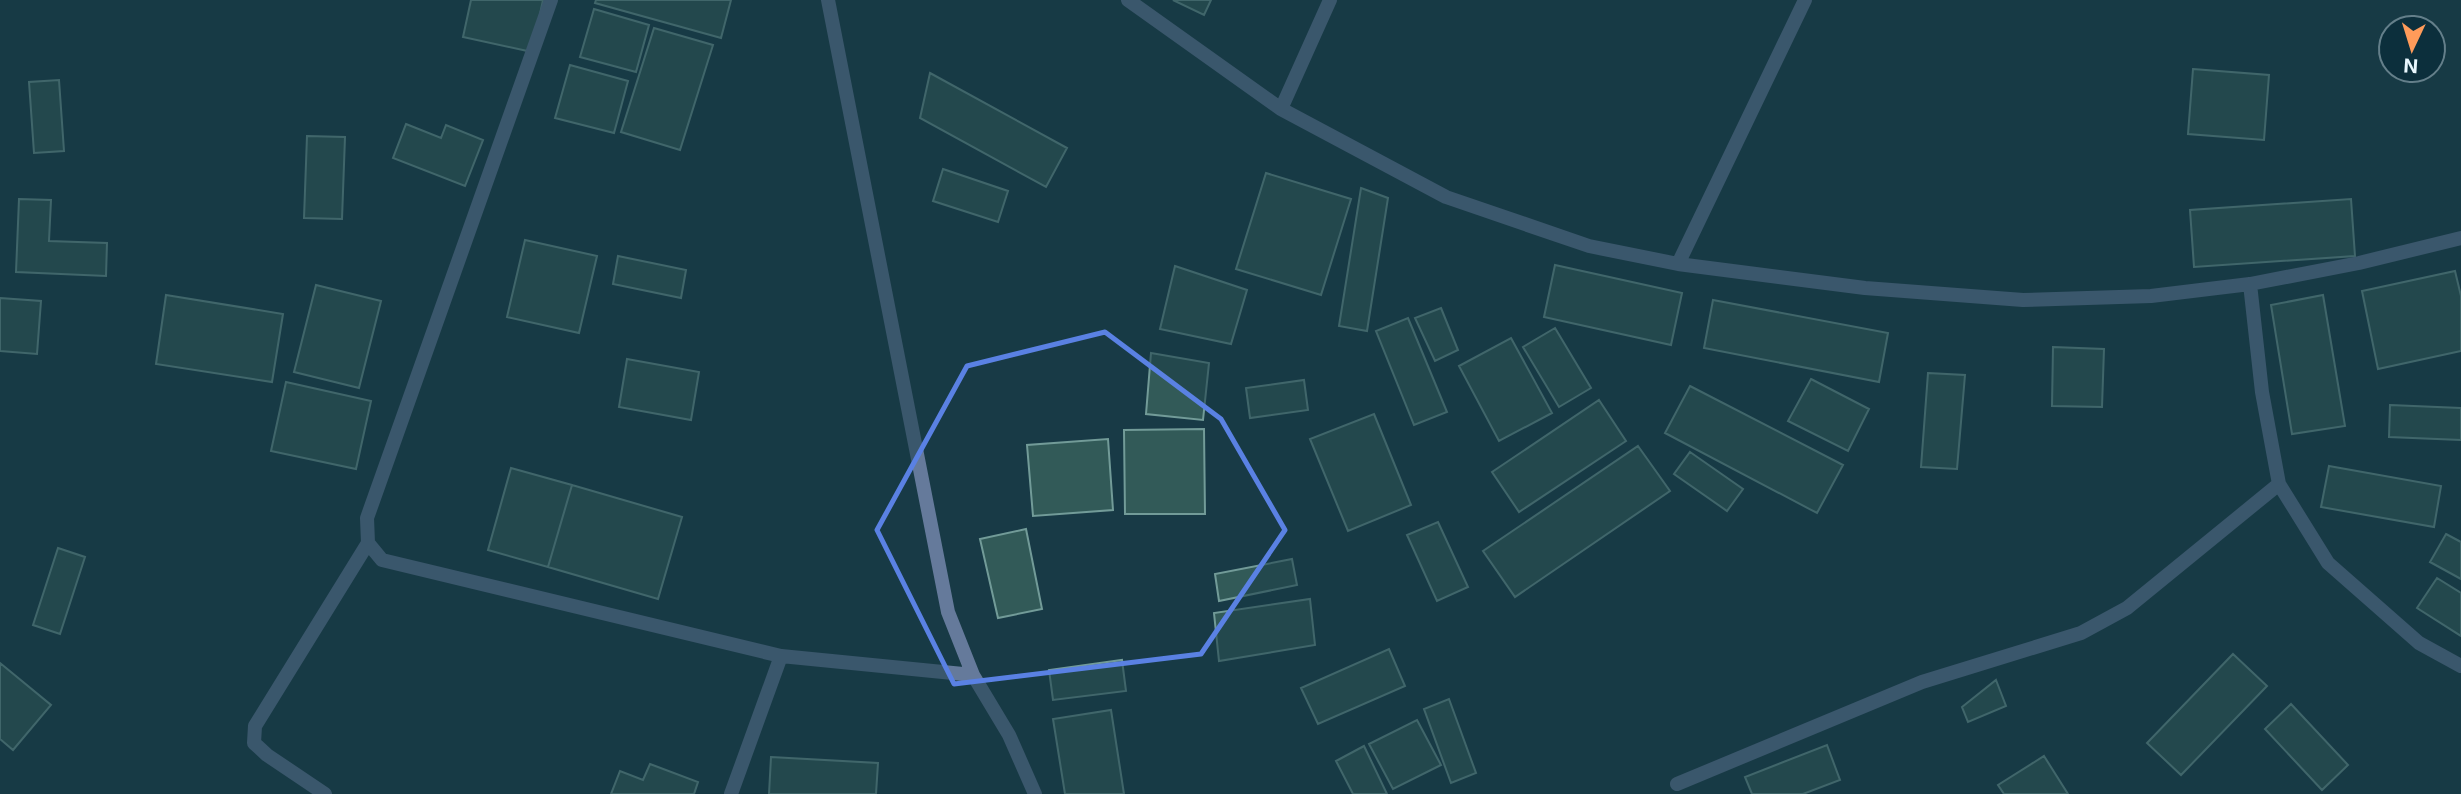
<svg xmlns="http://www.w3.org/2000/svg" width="2461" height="794" font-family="Inter,sans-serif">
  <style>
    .building { fill: #325a58; stroke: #729b98; stroke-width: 2 }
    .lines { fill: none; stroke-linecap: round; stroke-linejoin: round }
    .minor { stroke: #657a9b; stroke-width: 14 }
    .marked { fill: none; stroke: #5a81e3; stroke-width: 5; stroke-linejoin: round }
  </style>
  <rect width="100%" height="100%" fill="#183a46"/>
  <!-- building -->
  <path class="building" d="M471 0H543L532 52 463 37Z
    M596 0H731L721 38 595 3Z
    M1173 0H1211L1204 15Z
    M594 9 649 25 636 72 580 57Z
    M654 28 713 45 680 150 621 132Z
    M570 65 628 81 614 133 555 118Z
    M2193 69 2269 75 2264 140 2188 134Z
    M930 73 1067 148 1046 187 920 118Z
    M59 80 64 151 34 153 29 82Z
    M406 124 441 138 446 125 483 140 465 186 393 158Z
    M307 136 345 137 342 219 304 218Z
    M943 169 1008 191 998 222 933 201Z
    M1266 173 1351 199 1321 295 1236 269Z
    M1361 188 1388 198 1367 331 1339 326Z
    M19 199 51 200 49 241 107 243 106 276 16 272Z
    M2351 199 2355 256 2194 267 2190 210Z
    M525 240 597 256 579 333 507 317Z
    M618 256 686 270 681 298 613 284Z
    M1555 265 1682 293 1671 345 1544 317Z
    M1175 266 1247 290 1231 344 1160 329Z
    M2455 271 2461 296V351L2378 369 2362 291Z
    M316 285 381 301 359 388 294 372Z
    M166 295 283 314 272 382 156 364Z
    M2323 295 2345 426 2292 434 2271 305Z
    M0 298 41 301 37 354 0 351Z
    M1713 300 1888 333 1879 382 1704 348Z
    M1441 308 1458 350 1435 361 1415 318Z
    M1408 318 1447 412 1414 425 1376 331Z
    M1555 328 1591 388 1559 407 1523 347Z
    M1511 338 1552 413 1499 441 1459 366Z
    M2053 347 2104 349 2102 407 2052 406Z
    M1151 353 1209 363 1203 420 1146 414Z
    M627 359 699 372 691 420 619 407Z
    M1928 373 1965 375 1957 469 1921 467Z
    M1811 379 1869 409 1848 451 1788 421Z
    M1304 380 1308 410 1250 418 1246 388Z
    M286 382 371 401 356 469 271 451Z
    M1690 386 1843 465 1817 513 1665 433Z
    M1599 400 1626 441 1519 512 1492 472Z
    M2390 405 2461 408V440L2389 437Z
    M1374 414 1411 505 1348 531 1310 439Z
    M1204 429 1205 514H1125L1124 430Z
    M1108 439 1113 510 1033 516 1027 445Z
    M1638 446 1670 491 1515 597 1483 551Z
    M1690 452 1743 489 1727 511 1674 474Z
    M2329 466 2441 486 2434 527 2321 507Z
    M511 468 572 485 548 567 488 550Z
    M572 485 682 517 658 599 548 567Z
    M1438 522 1468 587 1437 601 1407 535Z
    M1026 529 1042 609 998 618 980 539Z
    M2446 534 2461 542V579L2430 562Z
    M58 548 85 557 60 634 33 625Z
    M1292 559 1297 585 1219 601 1215 574Z
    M2437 578 2461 593V636L2417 608Z
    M1310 599 1315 645 1219 661 1214 613Z
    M1389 649 1405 686 1318 724 1301 688Z
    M2233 654 2267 686 2181 775 2147 743Z
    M1122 660 1126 691 1053 700 1049 670Z
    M0 663 51 705 13 750 0 739Z
    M1996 680 2006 706 1968 722 1962 707Z
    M1449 699 1476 773 1451 783 1424 709Z
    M2291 704 2348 765 2322 790 2265 729Z
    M1111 710 1124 794H1065L1053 719Z
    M1417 720 1441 765 1393 789 1369 744Z
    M1827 745 1840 780 1803 794H1752L1745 777Z
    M1364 746 1387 794H1353L1336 761Z
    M2044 756 2068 794H2004L1998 785Z
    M771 757 878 763 876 794H769Z
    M650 764 698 782 694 794H611L620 771 643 780Z"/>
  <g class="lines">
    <!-- minor -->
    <path class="minor" d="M551 0 367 518 368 543 382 560 781 656 973 675
      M828 0 948 612 973 675 1009 735 1035 794
      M1128 0 1281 109 1446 197 1589 246 1678 264 1865 288 2023 300 2151 296 2250 284 2359 263 2461 238
      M1281 109 1330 0
      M1678 264 1805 0
      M2250 284 2262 392 2279 484 2328 563 2419 643 2461 666
      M1677 784 1922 682 2081 633 2127 608 2279 484
      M325 794 267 755 254 743 255 726 368 543
      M731 794 781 656"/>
  </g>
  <!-- marked area -->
  <path d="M0 0H2461V794H0ZM1105 332 1221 419 1285 530 1201 654 954 684 877 530 967 366Z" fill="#183a46" fill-opacity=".55" fill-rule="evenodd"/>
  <path class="marked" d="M1105 332 1221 419 1285 530 1201 654 954 684 877 530 967 366Z"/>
  <!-- north arrow -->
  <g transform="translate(2412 49) rotate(184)"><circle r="33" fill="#0c2f3c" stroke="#647f8a" stroke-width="2"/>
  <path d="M0-5L12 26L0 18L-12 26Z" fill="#ff9b5a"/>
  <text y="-10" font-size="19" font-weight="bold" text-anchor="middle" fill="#e8f7fe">N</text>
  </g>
</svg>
